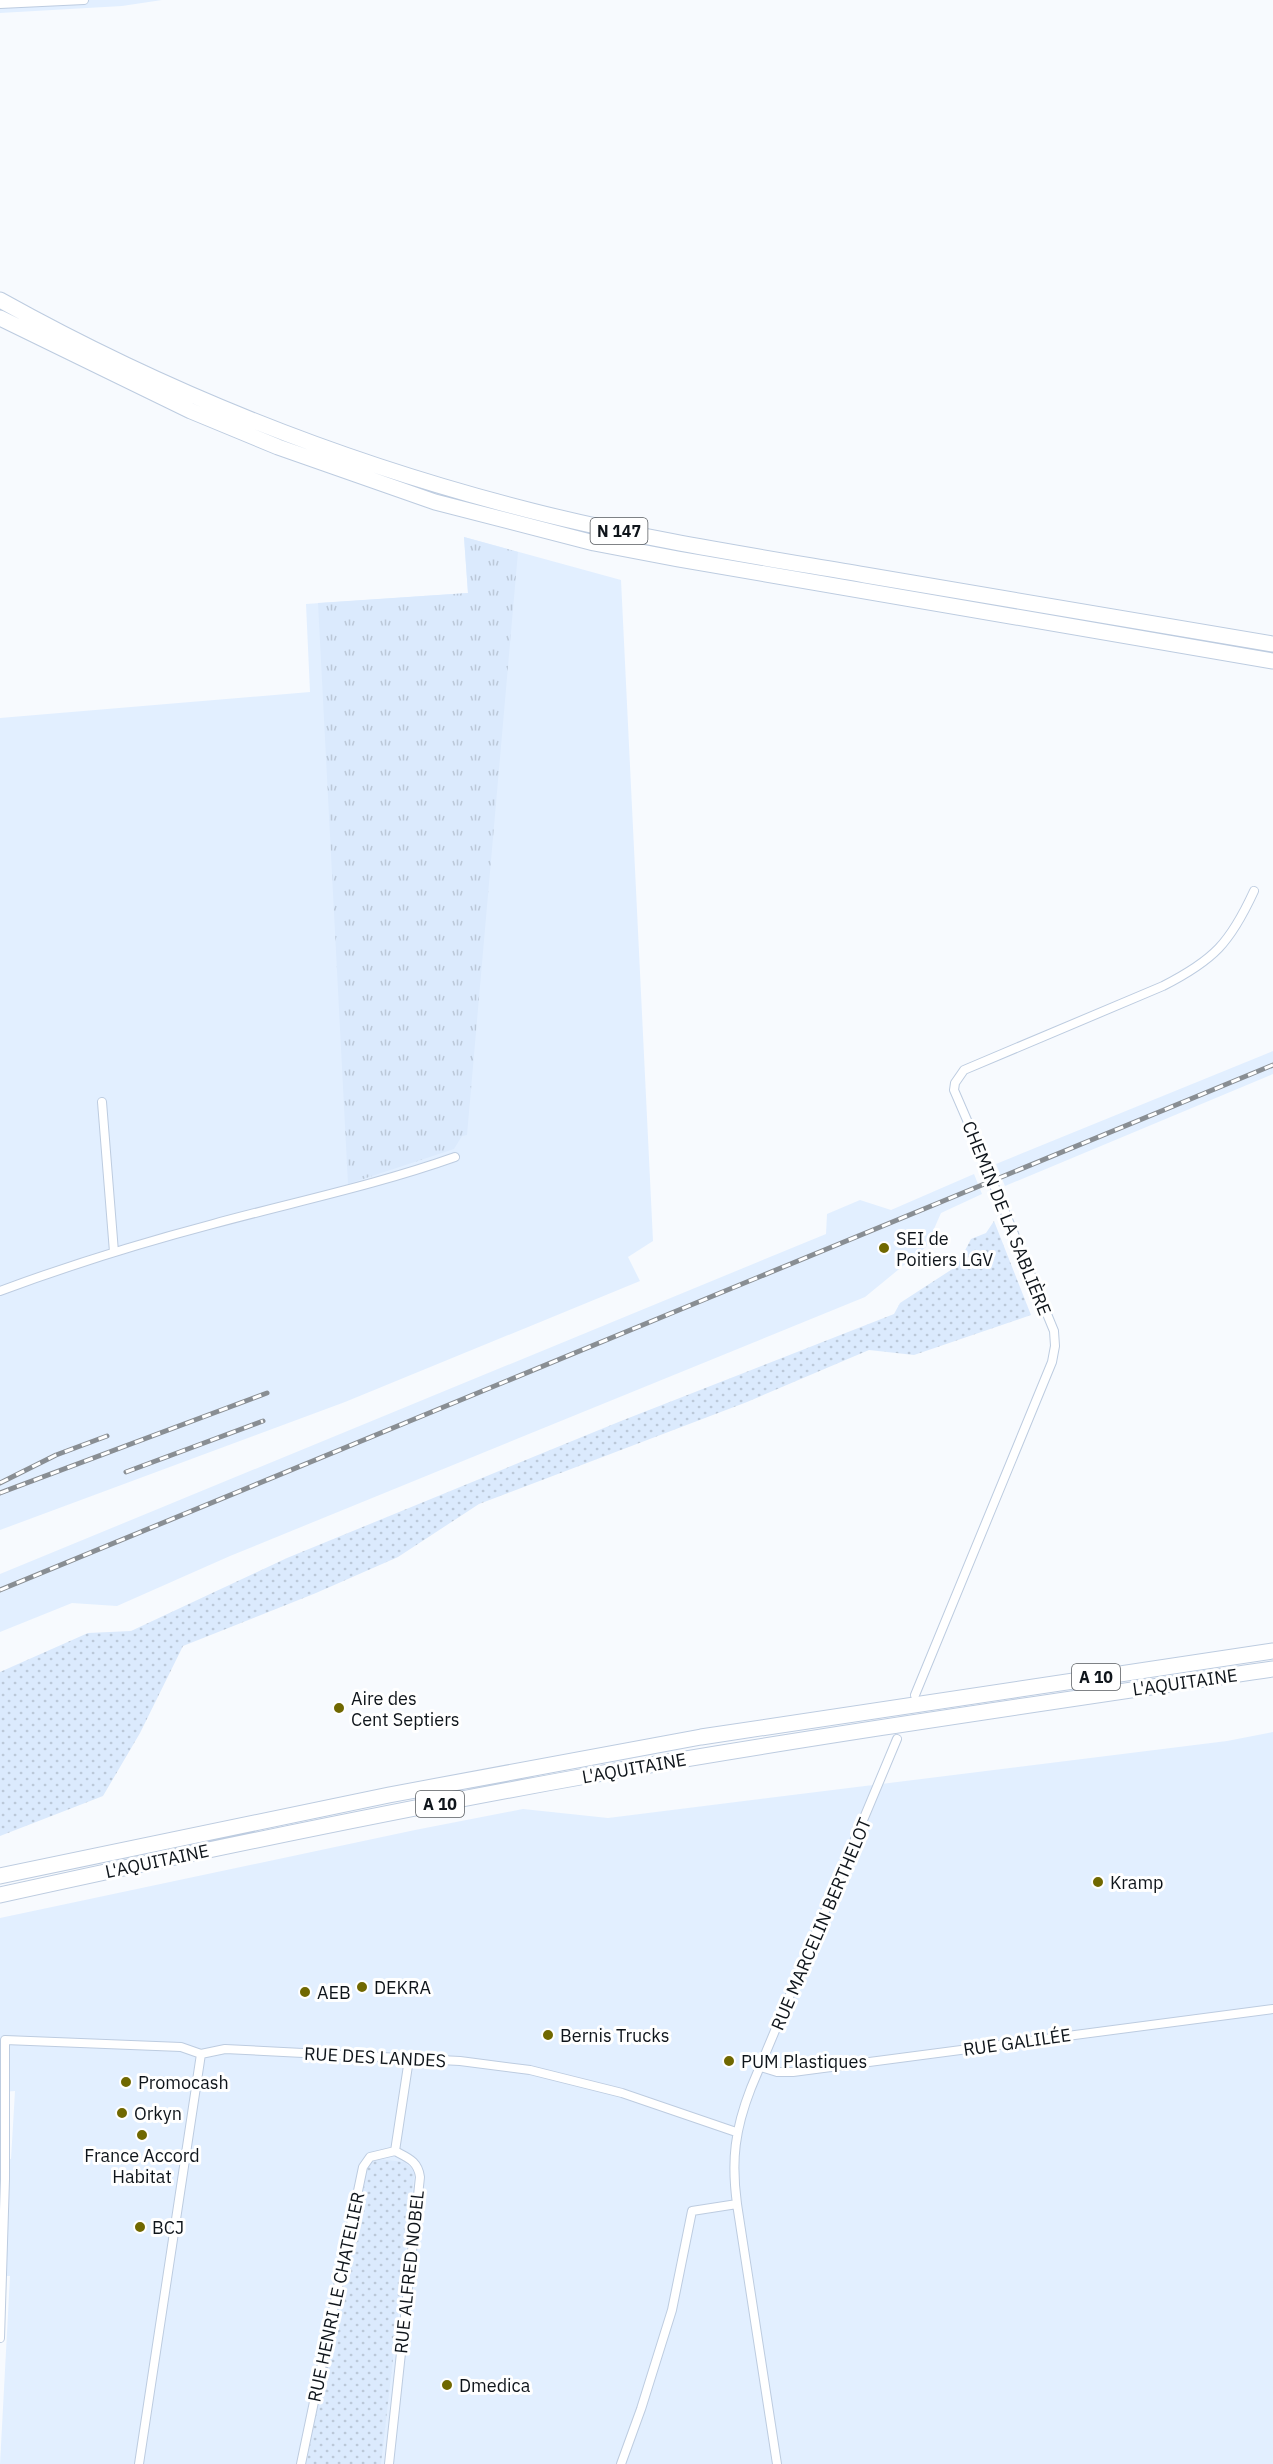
<svg xmlns="http://www.w3.org/2000/svg" width="1273" height="2464" font-family="'IBM Plex Sans',sans-serif">
  <style>
    .built { fill: #e2efff }
    .grass { fill: url(#grass-dots) }
    .park { fill: url(#park-tufts) }
    .lines { fill: none; stroke-linecap: round; stroke-linejoin: round }
    .street-casing { stroke: #bdcce0; stroke-width: 10 }
    .highway-casing { stroke: #bdcce0; stroke-width: 17 }
    .street { stroke: #fff; stroke-width: 8 }
    .highway { stroke: #fff; stroke-width: 15 }
    .rail-casing { stroke: #898e93; stroke-width: 5 }
    .rail { stroke: #fff; stroke-width: 3; stroke-dasharray: 9; stroke-linecap: butt }
    .street-bridge-casing { stroke: #bdcce0; stroke-width: 10; stroke-linecap: butt }
    .street-bridge { stroke: #fff; stroke-width: 8 }
    .poi-dot { fill: #706800; stroke: #fff; stroke-width: 2 }
    .labels { text-anchor: middle; dominant-baseline: central; stroke-width: 6; stroke-linejoin: round; paint-order: stroke }
    .shield { fill: #fff; stroke: #575b5f; stroke-width: 1.5 }
    .shield-label { font-size: 16px; font-weight: bold; fill: #0f151b }
    .street-label { font-size: 18px; fill: #0f151b; stroke: #fff }
    .poi-label { font-size: 18px; fill: #0f151b; stroke: #fff; text-anchor: start }
  </style>
  <defs>
    <pattern id="grass-dots" width="8" height="8" patternUnits="userSpaceOnUse" patternTransform="scale(1.5)"><rect width="8" height="8" fill="#dbeafd"/><path d="M2 2h.1M6 6h.1" fill="none" stroke="#bbc8d8" stroke-width="1.8" stroke-linecap="round"/></pattern>
    <pattern id="park-tufts" width="24" height="20" patternUnits="userSpaceOnUse" patternTransform="scale(1.5)"><rect width="24" height="20" fill="#dbeafd"/><path d="M3 7l-1-3M5 7V3M7 7l1-3M15 17l-1-3M17 17v-4M19 17l1-3" fill="none" stroke="#bbc8d8"/></pattern>
  </defs>
  <rect width="100%" height="100%" fill="#f7fafe"/>
  <!-- built -->
  <path class="built" d="M0 0H162L122 6 0 13Z
    M464 537 621 580 653 1241 628 1257 640 1281 345 1402 0 1530V718L310 692 306 604 468 593Z
    M1273 1051V1074L1005 1186 996 1164Z
    M974 1174 982 1194 941 1213 926 1247 865 1297 230 1556 117 1606 72 1603 0 1632V1574L826 1234 827 1214 860 1200 891 1210Z
    M1273 1732V2464H0L10 2276H0V2160L11 2159 15 2091 0 2092V1918L415 1830 523 1809 608 1818 1227 1741Z"/>
  <!-- grass -->
  <path class="grass" d="M994 1221 1031 1315 914 1355 869 1350 747 1402 479 1504 398 1557 316 1593 183 1646 140 1733 103 1796 0 1836V1672L88 1633 131 1631 287 1558 426 1501 621 1421 894 1314 900 1303 957 1266 971 1239 986 1233Z
    M377 2159 404 2162 414 2170V2176L381 2464H306L366 2171 371 2161Z"/>
  <!-- park -->
  <path class="park" d="M464 537 518 552 467 1135 462 1136 454 1149 348 1184 318 603 468 593Z"/>
  <g class="lines">
    <!-- street casing -->
    <g class="street-casing">
      <path id="street" d="M0 4 84 0
        M102 1102 114 1252
        M970 1127 954 1090 955 1083 964 1070 1163 986C1214 960 1230 943 1254 891
        M0 1291C70 1265 141 1243 213 1224 294 1202 376 1185 455 1157
        M915 1695 1052 1362 1055 1346 1054 1331 1014 1234
        M761 2067 777 2072H793L1273 2009
        M0 2338 5 2179V2040L181 2047 201 2054 225 2049 460 2061 530 2070 622 2093 736 2132
        M139 2464 201 2054
        M301 2464 363 2167 370 2157 395 2151
        M389 2464 420 2177C418 2161 408 2158 395 2151L409 2059
        M621 2464 641 2409 672 2310 692 2211 737 2204
        M777 2464 737 2204C731 2160 735 2129 751 2088L897 1739"/>
    </g>
    <!-- highway casing -->
    <g class="highway-casing">
      <path id="highway" d="M0 300C167 393 346 464 532 511 642 539 754 556 865 575 1001 598 1137 621 1273 644
        M0 318 191 411 278 447 435 502 594 543 678 559 1273 661
        M0 1876 389 1795 701 1737 1273 1651
        M0 1895C195 1852 390 1811 586 1776 814 1736 1044 1703 1273 1669"/>
    </g>
    <!-- street -->
    <use href="#street" class="street"/>
    <!-- highway -->
    <use href="#highway" class="highway"/>
    <!-- rail casing -->
    <g class="rail-casing">
      <path id="rail" d="M126 1472 263 1421
        M0 1483 56 1455 107 1436
        M0 1493 267 1393
        M0 1590 1273 1065"/>
    </g>
    <!-- rail -->
    <use href="#rail" class="rail"/>
    <!-- street-bridge casing -->
    <g class="street-bridge-casing">
      <path id="street-bridge" d="M970 1127 1014 1234"/>
    </g>
    <!-- street-bridge -->
    <use href="#street-bridge" class="street-bridge"/>
  </g>
  <!-- markers -->
  <g class="poi-dot">
    <circle cx="884" cy="1248" r="6"/>
    <circle cx="339" cy="1708" r="6"/>
    <circle cx="1098" cy="1882" r="6"/>
    <circle cx="362" cy="1987" r="6"/>
    <circle cx="305" cy="1992" r="6"/>
    <circle cx="548" cy="2035" r="6"/>
    <circle cx="729" cy="2061" r="6"/>
    <circle cx="126" cy="2082" r="6"/>
    <circle cx="122" cy="2113" r="6"/>
    <circle cx="142" cy="2135" r="6"/>
    <circle cx="140" cy="2227" r="6"/>
    <circle cx="447" cy="2385" r="6"/>
  </g>
  <g class="labels">
    <!-- shield labels -->
    <g class="shield">
      <rect x="590.5" y="518" width="57" height="26" rx="4.5"/>
      <rect x="1072" y="1664" width="48" height="26" rx="4.5"/>
      <rect x="416" y="1791" width="48" height="26" rx="4.5"/>
    </g>
    <g class="shield-label">
      <text x="619" y="531">N 147</text>
      <text x="1096" y="1677">A 10</text>
      <text x="440" y="1804">A 10</text>
    </g>
    <!-- street labels -->
    <g class="street-label">
      <text transform="translate(1007 1218) rotate(68)">CHEMIN DE LA SABLIÈRE</text>
      <text transform="translate(1185 1682) rotate(-8)">L'AQUITAINE</text>
      <text transform="translate(634 1768) rotate(-10)">L'AQUITAINE</text>
      <text transform="translate(157 1861) rotate(-12)">L'AQUITAINE</text>
      <text transform="translate(821 1924) rotate(-67)">RUE MARCELIN BERTHELOT</text>
      <text transform="translate(1017 2042) rotate(-8)">RUE GALILÉE</text>
      <text transform="translate(375 2057) rotate(3)">RUE DES LANDES</text>
      <text transform="translate(409 2272) rotate(-84)">RUE ALFRED NOBEL</text>
      <text transform="translate(336 2297) rotate(-78)">RUE HENRI LE CHATELIER</text>
    </g>
    <!-- poi labels -->
    <g class="poi-label">
      <text x="896" y="1238">SEI de<tspan x="896" dy="21">Poitiers LGV</tspan></text>
      <text x="351" y="1698">Aire des<tspan x="351" dy="21">Cent Septiers</tspan></text>
      <text x="1110" y="1882">Kramp</text>
      <text x="374" y="1987">DEKRA</text>
      <text x="317" y="1992">AEB</text>
      <text x="560" y="2035">Bernis Trucks</text>
      <text x="741" y="2061">PUM Plastiques</text>
      <text x="138" y="2082">Promocash</text>
      <text x="134" y="2113">Orkyn</text>
      <text x="142" y="2155" text-anchor="middle">France Accord<tspan x="142" dy="21">Habitat</tspan></text>
      <text x="152" y="2227">BCJ</text>
      <text x="459" y="2385">Dmedica</text>
    </g>
  </g>
</svg>
